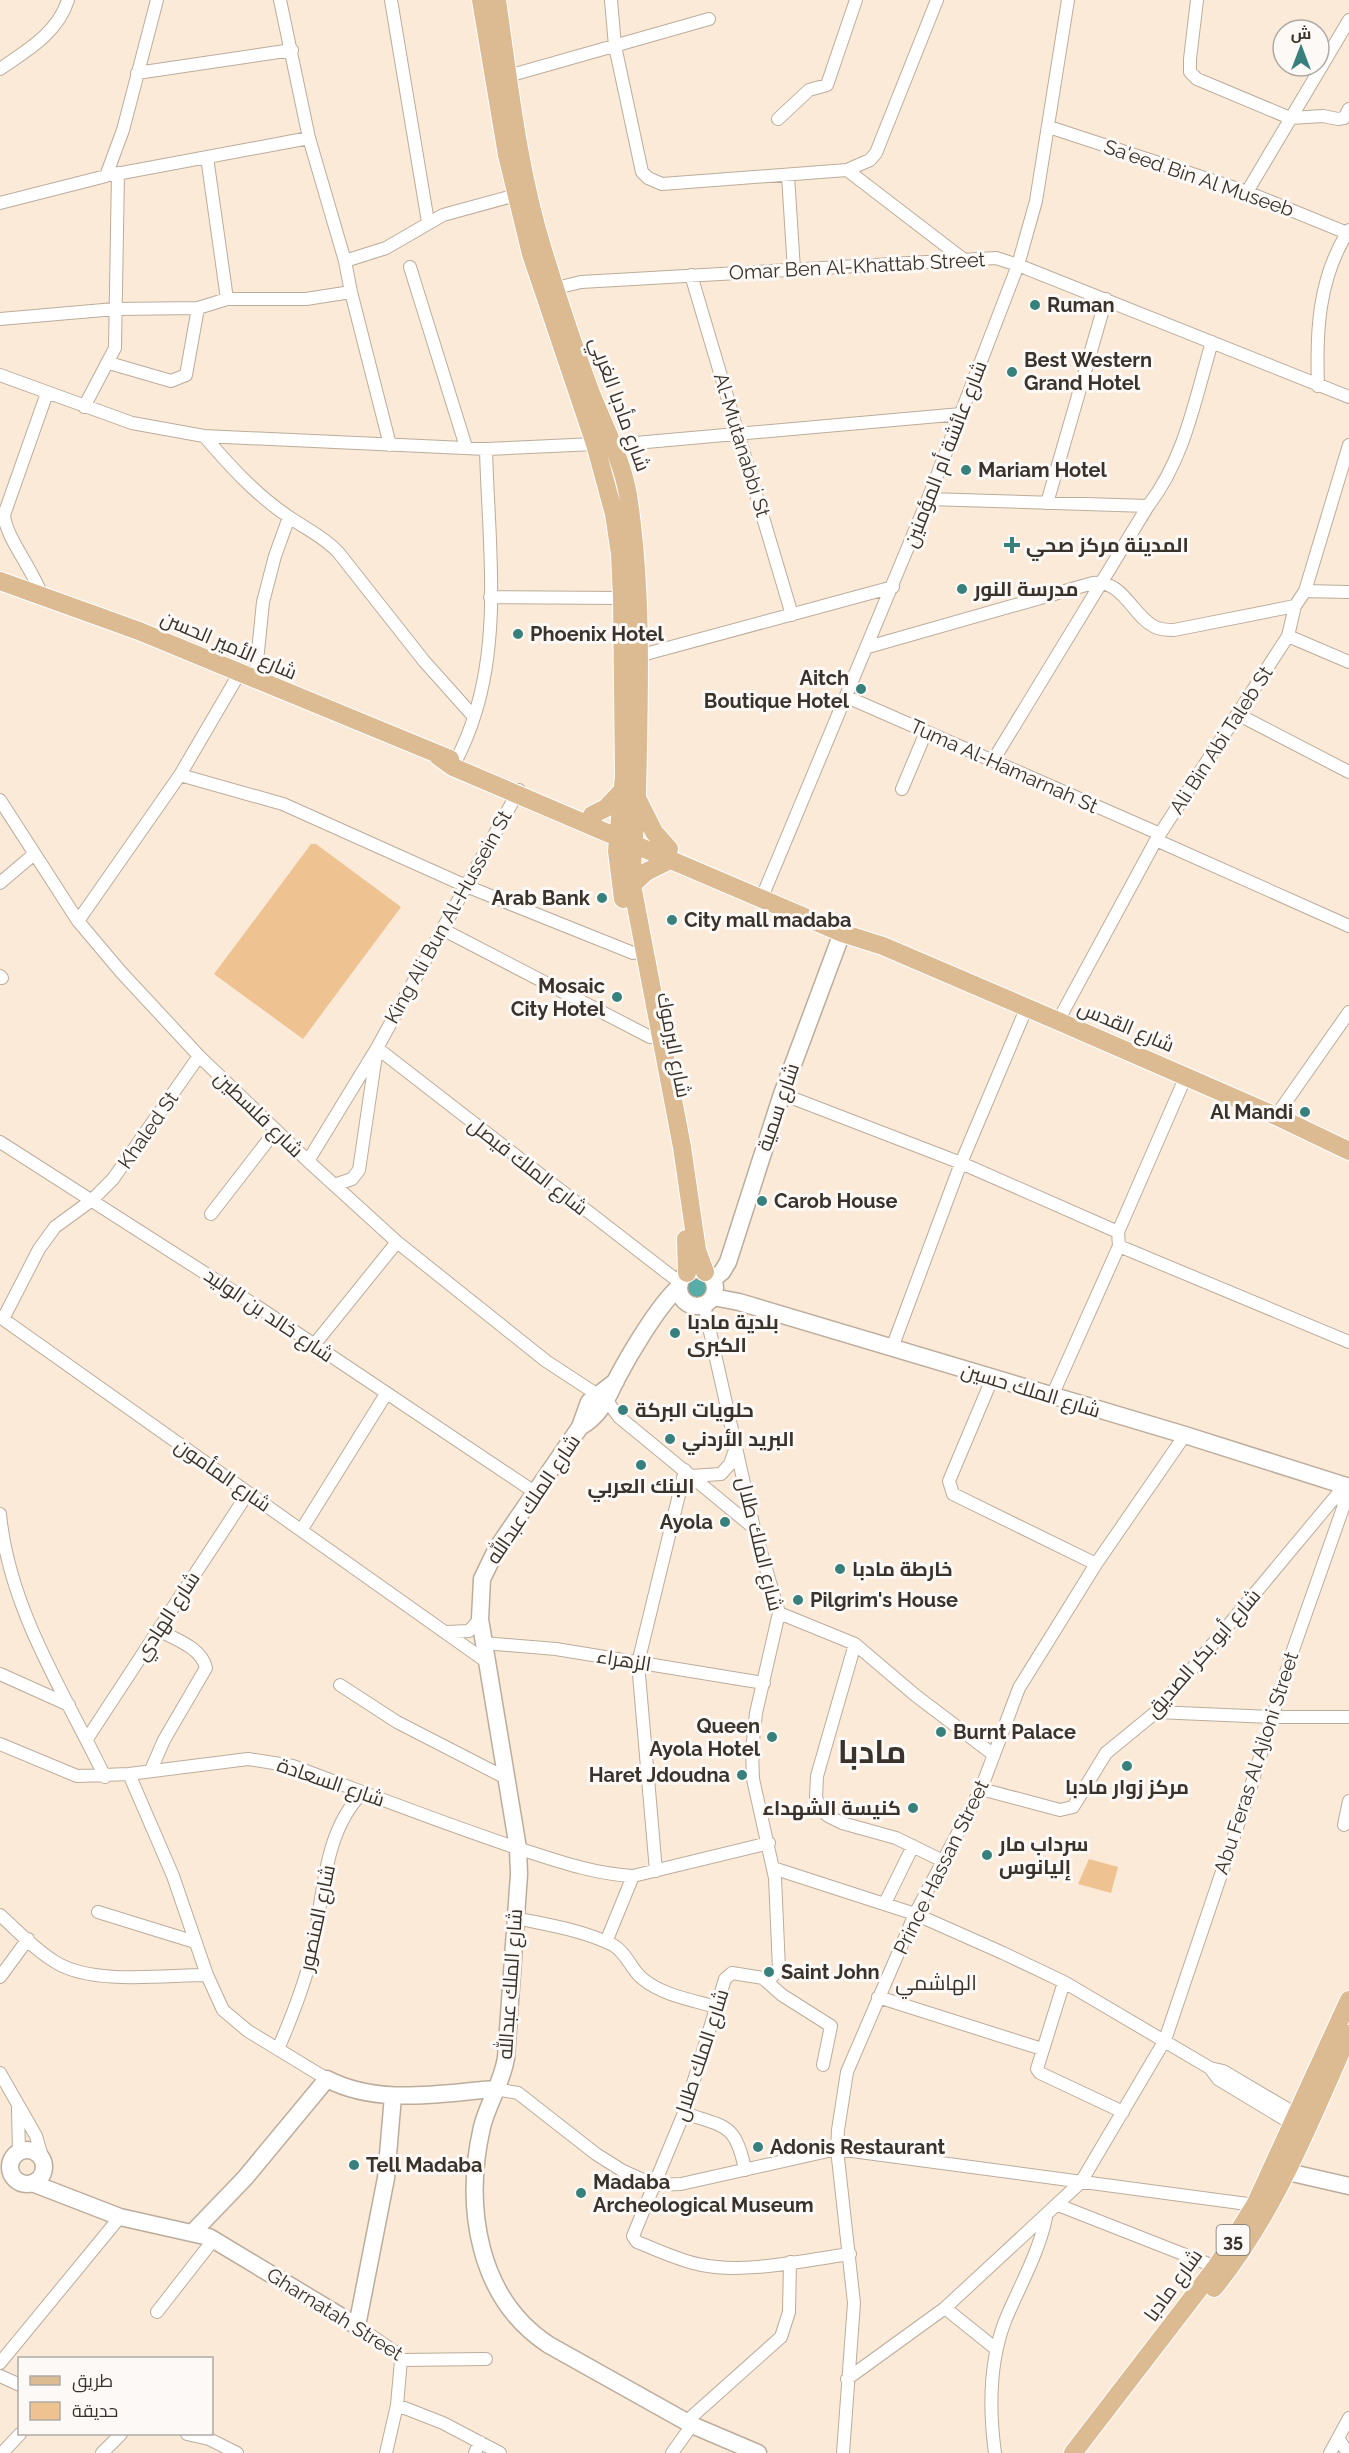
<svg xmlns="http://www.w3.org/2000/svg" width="1349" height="2453" font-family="Raleway,Cairo,sans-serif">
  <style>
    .green { fill: #efc292 }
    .water { fill: #57aea9; stroke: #4e8984; stroke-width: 1.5 }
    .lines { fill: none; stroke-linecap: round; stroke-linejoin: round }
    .street-casing { stroke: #bcac9b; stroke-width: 14 }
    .secondary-casing { stroke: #bcac9b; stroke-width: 19 }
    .primary-casing { stroke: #fff; stroke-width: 20 }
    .street { stroke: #fff; stroke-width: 12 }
    .secondary { stroke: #fff; stroke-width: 16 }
    .primary { stroke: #dcba92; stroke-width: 18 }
    .poi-dot { fill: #38807c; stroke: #fdf9f6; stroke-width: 2 }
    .labels { text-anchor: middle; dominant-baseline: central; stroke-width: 6; stroke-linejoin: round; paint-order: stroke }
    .shield { fill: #fdf9f6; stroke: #746e69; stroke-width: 1.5 }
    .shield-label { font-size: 18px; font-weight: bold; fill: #39332c }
    .street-label { font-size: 20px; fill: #39332c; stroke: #fdf9f6 }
    .poi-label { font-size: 20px; font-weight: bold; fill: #39332c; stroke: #fdf9f6; text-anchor: start }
    .neighbourhood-label { font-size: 21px; fill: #39332c; stroke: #fdf9f6 }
    .town-label { font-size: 32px; font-weight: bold; fill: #39332c; stroke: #fdf9f6 }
  </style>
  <rect width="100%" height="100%" fill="#fbead8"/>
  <!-- green -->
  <path class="green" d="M311 844H316L401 907 303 1039 214 974Z
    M1089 1859 1118 1867 1111 1893 1078 1884Z"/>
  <!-- water -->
  <path class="water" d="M688 1288a9 9 0 1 1 18 0a9 9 0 1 1-18 0Z"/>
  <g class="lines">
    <!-- street casing -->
    <g class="street-casing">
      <path id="street" d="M280 0 309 138 345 261 351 292
        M391 0 428 222
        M611 0 615 46 642 172 648 178 662 184 847 170 870 160 876 153 937 0
        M1197 0 1190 59V72L1197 79 1290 118 1323 116 1338 119 1344 118 1349 109
        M0 69C26 51 58 33 68 0
        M137 73 292 50
        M508 76 709 19
        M778 119 809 90 827 85 856 0
        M1049 127 1247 192 1347 233
        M207 157 227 299
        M847 170 963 259
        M111 175 309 138
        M788 176 794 270
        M1247 192 1349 20
        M0 203 106 176 123 130 157 0
        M345 261 386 248 443 215 516 195
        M410 267 466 447
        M691 275 792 615
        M556 288 581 282 996 258 1018 265 1349 397
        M0 319 115 309 198 308
        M109 363 171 381 186 375 198 308 227 299H306L351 292 390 445
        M0 375 132 423 204 436 486 449 595 444
        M1318 386C1316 332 1318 278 1349 230
        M84 407 115 348 118 173
        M204 436C230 466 256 495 289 517 306 529 323 536 338 552L424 661 474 717
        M613 445 961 414
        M928 499 1148 506
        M1047 503 1106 299
        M1305 591 1349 592
        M42 596C33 569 6 538 4 515L47 393
        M490 597 622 598
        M1288 636 1349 662
        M868 647 1093 583C1124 580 1132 616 1155 627 1161 630 1167 630 1174 630L1295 606
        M638 656 893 587
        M255 681 263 602 275 556 289 517
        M847 697 1160 834
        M1239 715 1349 772
        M994 759 1148 506C1185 458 1195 399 1212 342
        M453 767C461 751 469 734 474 717 502 633 488 536 486 449
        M180 775 283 804 466 886 633 953
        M902 789 926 732
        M0 800 78 921 121 972 199 1056 308 1161 397 1242 546 1361 607 1401 619 1417 754 1528
        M1156 840 1349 926
        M0 883 33 855
        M765 890 928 499 1018 265 1036 201 1068 0
        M78 921 180 775 239 674
        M442 929 650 1037
        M0 976 2 978
        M1058 1021 1156 840 1288 636 1295 606 1305 591 1349 445
        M377 1048 679 1282
        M782 1094 961 1163 1118 1232
        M1276 1116 1349 1012
        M0 1142 261 1309 536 1493
        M308 1161 377 1048 519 790
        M334 1185 352 1179 359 1170 376 1055
        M211 1214 276 1130
        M1119 1246 1349 1342
        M704 1305 754 1528 779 1613 756 1713 752 1750 753 1779 775 1878 779 1969 770 1979 732 1973 725 1979 684 2113 633 2236 637 2242C658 2250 680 2261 702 2265 746 2274 805 2260 850 2254
        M0 1317 487 1662
        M3 1319 39 1249 55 1227 92 1200 113 1179 199 1056
        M314 1345 397 1242
        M892 1348 961 1163 1026 1009
        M992 1379 949 1481 953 1494 1096 1564
        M1052 1396 1119 1246 1118 1232 1186 1076
        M691 1476 721 1474 730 1464 736 1447
        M0 1514C9 1609 64 1692 105 1777
        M302 1529 386 1394
        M779 1613 855 1644 915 1695 994 1755
        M447 1632 469 1631 480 1619
        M484 1643 556 1649 764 1683
        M855 1644 817 1776 816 1797 820 1809 828 1816 842 1823 896 1838 945 1862
        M0 1674 69 1705
        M340 1685 397 1722 506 1778
        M1156 1712 1271 1717H1349
        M87 1739 248 1493
        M0 1744 77 1776 129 1774 248 1759 293 1766C368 1794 442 1823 517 1848 555 1860 593 1874 633 1876L769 1843
        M151 1770 164 1740 206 1668C202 1648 175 1639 158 1630
        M129 1774 173 1876 207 1975 223 2010 248 2031 327 2079
        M981 1789 1060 1810 1073 1807 1106 1753 1156 1712 1346 1484
        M1344 1825 1349 1801
        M773 1868 915 1914 1003 1953 1064 1982 1210 2068 1218 2079 1299 2128
        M656 1871 638 1663 685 1470
        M885 1903 913 1846
        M98 1912 195 1942
        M0 1915C18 1931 36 1951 57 1963 94 1985 164 1975 207 1975
        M516 1918C548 1925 583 1930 613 1945 627 1953 631 1970 643 1979 662 1995 692 2000 716 2007
        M606 1942 633 1876
        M0 1977 28 1939
        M765 1980 782 1995 831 2026 823 2065
        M1064 1982 1037 2069 1040 2073 1123 2112
        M878 1997 1042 2049
        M278 2049C291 2019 303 1989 311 1957 324 1902 321 1834 363 1792
        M1210 2068 1223 2071 1301 2117
        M0 2073 36 2136 43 2160
        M495 2089 518 2093 596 2154 623 2171 654 2185 681 2184 837 2149 1255 2205
        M18 2108 19 2152
        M684 2113C725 2127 736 2123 745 2170
        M1058 2205 1216 2267
        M945 2308 996 2349
        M157 2312 214 2239
        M357 2326 395 2352 401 2360
        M401 2360 486 2359
        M0 2363 120 2217
        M0 2376 20 2385
        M847 2379 945 2308 1081 2182 1165 2040 1251 1786 1294 1647 1343 1508 1345 1486
        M397 2405 443 2423 500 2453
        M687 2421 781 2337 789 2312 790 2262
        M187 2434 209 2439 237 2453
        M1338 2438 1348 2453
        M2 2453 20 2434
        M102 2453 121 2434
        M386 2453 397 2405 401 2360
        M475 2453 480 2442
        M672 2453 692 2425
        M843 2453 854 2303 837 2149 838 2130 847 2072 915 1914 981 1789 1019 1688 1096 1564 1185 1435
        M995 2453C989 2409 989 2363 1005 2321 1019 2287 1038 2255 1046 2218
        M1330 2453 1349 2418"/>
    </g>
    <!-- secondary casing -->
    <g class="secondary-casing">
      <path id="secondary" d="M679 1288a18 18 0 1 1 36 0a18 18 0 1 1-36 0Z
        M713 1279 722 1272 728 1262 782 1094 842 933
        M678 1288C658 1306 629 1355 616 1380 607 1399 600 1416 580 1427L497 1548 482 1579 480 1619 518 1848 519 1874 506 2058C502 2083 488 2103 482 2127 464 2206 477 2298 549 2345L692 2425 758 2453
        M713 1297 739 1302 1185 1435 1349 1487
        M580 1427 589 1402 616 1381
        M10 2167a17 17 0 1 1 34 0a17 17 0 1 1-34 0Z
        M1288 2172 1349 2186
        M32 2183 120 2217 209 2237 357 2326 386 2178 393 2096
        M194 2231 245 2178 327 2079C379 2106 440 2093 495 2089"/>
    </g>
    <!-- primary casing -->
    <g class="primary-casing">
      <path id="primary" d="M481 0 507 155 531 254 595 444 614 514 620 554 622 598 624 776 617 851 623 899
        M497 0C509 83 518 170 543 250 558 299 574 348 592 396 605 428 622 460 628 495 643 593 639 695 637 794 636 825 631 854 632 885L682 1147 697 1250 705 1272
        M0 581 139 631 450 759
        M439 757 453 767 842 933 883 946 1058 1021 1276 1116 1349 1151
        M637 798 654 832 669 849
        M592 815 606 808 623 790
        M632 885 646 872 670 860
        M686 1239 687 1273
        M1214 2288C1277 2209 1308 2125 1349 2034
        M1073 2453 1216 2267 1255 2205 1349 2000"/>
    </g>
    <!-- street -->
    <use href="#street" class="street"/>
    <!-- secondary -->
    <use href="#secondary" class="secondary"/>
    <!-- primary -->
    <use href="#primary" class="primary"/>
  </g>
  <!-- markers -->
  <g class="poi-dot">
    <circle cx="1035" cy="305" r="6"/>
    <circle cx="1012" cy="372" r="6"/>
    <circle cx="966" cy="470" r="6"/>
    <path d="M1009 536h6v6h6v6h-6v6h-6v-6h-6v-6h6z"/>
    <circle cx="962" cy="589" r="6"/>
    <circle cx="518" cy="634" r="6"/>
    <circle cx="861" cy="689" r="6"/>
    <circle cx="602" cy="898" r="6"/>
    <circle cx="672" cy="920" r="6"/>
    <circle cx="617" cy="997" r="6"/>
    <circle cx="1305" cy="1112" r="6"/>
    <circle cx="762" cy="1201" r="6"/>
    <circle cx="675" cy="1333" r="6"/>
    <circle cx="623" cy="1410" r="6"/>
    <circle cx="670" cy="1439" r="6"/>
    <circle cx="641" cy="1465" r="6"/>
    <circle cx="725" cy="1522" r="6"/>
    <circle cx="840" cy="1569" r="6"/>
    <circle cx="798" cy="1600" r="6"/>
    <circle cx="941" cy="1732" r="6"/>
    <circle cx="772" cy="1737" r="6"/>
    <circle cx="1127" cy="1766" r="6"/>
    <circle cx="742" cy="1775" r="6"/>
    <circle cx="913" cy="1808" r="6"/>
    <circle cx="987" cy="1855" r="6"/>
    <circle cx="769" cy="1972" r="6"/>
    <circle cx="758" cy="2147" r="6"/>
    <circle cx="354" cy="2165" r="6"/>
    <circle cx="581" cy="2193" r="6"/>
  </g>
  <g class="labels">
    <!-- shield labels -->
    <rect class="shield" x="1216.5" y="2225" width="33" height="30" rx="4.5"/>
    <g class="shield-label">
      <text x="1233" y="2240">35</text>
    </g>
    <!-- street labels -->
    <g class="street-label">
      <text transform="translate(1199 178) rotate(19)">Sa'eed Bin Al Museeb</text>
      <text transform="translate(857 266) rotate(-3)">Omar Ben Al-Khattab Street</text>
      <text transform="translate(620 404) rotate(70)">شارع مأدبا الغربي</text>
      <text transform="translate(742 445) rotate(73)">Al-Mutanabbi St</text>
      <text transform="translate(945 454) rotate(-69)">شارع عائشة أم المؤمنين</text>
      <text transform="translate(229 645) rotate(23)">شارع الأمير الحسن</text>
      <text transform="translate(1221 740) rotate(-57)">Ali Bin Abi Taleb St</text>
      <text transform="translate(1004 766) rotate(24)">Tuma Al-Hamarnah St</text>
      <text transform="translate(448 917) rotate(-61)">King Ali Bun Al-Hussein St</text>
      <text transform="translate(1126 1026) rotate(23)">شارع القدس</text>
      <text transform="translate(674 1045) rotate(79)">شارع اليرموك</text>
      <text transform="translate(778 1107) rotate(-71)">شارع سمية</text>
      <text transform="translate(259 1114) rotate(44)">شارع فلسطين</text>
      <text transform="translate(148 1130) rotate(-55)">Khaled St</text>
      <text transform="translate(528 1166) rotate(38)">شارع الملك فيصل</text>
      <text transform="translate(269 1315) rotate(34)">شارع خالد بن الوليد</text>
      <text transform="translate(1031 1390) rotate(17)">شارع الملك حسين</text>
      <text transform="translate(223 1475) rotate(35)">شارع المأمون</text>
      <text transform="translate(533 1499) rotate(-56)">شارع الملك عبدالله</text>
      <text transform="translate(760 1544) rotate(76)">شارع الملك طلال</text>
      <text transform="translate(167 1616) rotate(-57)">شارع الهادي</text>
      <text transform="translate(1203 1653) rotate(-49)">شارع أبو بكر الصديق</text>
      <text transform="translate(624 1660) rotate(9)">الزهراء</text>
      <text transform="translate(1256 1763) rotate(-72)">Abu Feras Al Ajloni Street</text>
      <text transform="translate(331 1782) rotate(19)">شارع السعادة</text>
      <text transform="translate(941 1867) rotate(-64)">Prince Hassan Street</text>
      <text transform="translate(317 1918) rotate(-78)">شارع المنصور</text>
      <text transform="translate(510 1984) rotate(-86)">شارع الملك عبدالله</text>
      <text transform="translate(701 2055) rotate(-72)">شارع الملك طلال</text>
      <text transform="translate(1173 2285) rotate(-54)">شارع مادبا</text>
      <text transform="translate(335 2314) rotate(32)">Gharnatah Street</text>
    </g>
    <!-- poi labels -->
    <g class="poi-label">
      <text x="1047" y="305">Ruman</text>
      <text x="1024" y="360">Best Western<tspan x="1024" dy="23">Grand Hotel</tspan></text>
      <text x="978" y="470">Mariam Hotel</text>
      <text x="1026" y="545">المدينة مركز صحي</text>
      <text x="974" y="589">مدرسة النور</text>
      <text x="530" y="634">Phoenix Hotel</text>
      <text x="849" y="678" text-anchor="end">Aitch<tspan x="849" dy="23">Boutique Hotel</tspan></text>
      <text x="590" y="898" text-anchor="end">Arab Bank</text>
      <text x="684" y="920">City mall madaba</text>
      <text x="605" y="986" text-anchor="end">Mosaic<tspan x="605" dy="23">City Hotel</tspan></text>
      <text x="1293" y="1112" text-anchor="end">Al Mandi</text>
      <text x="774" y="1201">Carob House</text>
      <text x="687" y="1322">بلدية مادبا<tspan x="687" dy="23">الكبرى</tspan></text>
      <text x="635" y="1410">حلويات البركة</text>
      <text x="682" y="1439">البريد الأردني</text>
      <text x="641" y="1486" text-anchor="middle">البنك العربي</text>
      <text x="713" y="1522" text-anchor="end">Ayola</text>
      <text x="852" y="1569">خارطة مادبا</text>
      <text x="810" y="1600">Pilgrim's House</text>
      <text x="760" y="1726" text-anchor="end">Queen<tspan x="760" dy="23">Ayola Hotel</tspan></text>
      <text x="953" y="1732">Burnt Palace</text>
      <text x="730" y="1775" text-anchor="end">Haret Jdoudna</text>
      <text x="1127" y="1787" text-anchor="middle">مركز زوار مادبا</text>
      <text x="901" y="1808" text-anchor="end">كنيسة الشهداء</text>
      <text x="999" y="1844">سرداب مار<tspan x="999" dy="23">إليانوس</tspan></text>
      <text x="781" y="1972">Saint John</text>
      <text x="770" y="2147">Adonis Restaurant</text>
      <text x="366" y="2165">Tell Madaba</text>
      <text x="593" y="2182">Madaba<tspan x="593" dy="23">Archeological Museum</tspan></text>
    </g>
    <!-- neighbourhood labels -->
    <g class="neighbourhood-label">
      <text x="936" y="1982">الهاشمي</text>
    </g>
    <!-- town labels -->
    <g class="town-label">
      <text x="872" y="1751">مادبا</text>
    </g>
  </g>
  <!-- legend -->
  <rect x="18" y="2357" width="195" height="78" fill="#fdf9f6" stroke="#afaaa5" stroke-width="1.5"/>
  <rect x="30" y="2376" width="30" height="9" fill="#dcba92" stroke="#afaaa5" stroke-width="1.5"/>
  <text x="72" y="2387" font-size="18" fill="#39332c">طريق</text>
  <rect x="30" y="2402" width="30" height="18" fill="#efc292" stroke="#afaaa5" stroke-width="1.5"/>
  <text x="72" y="2417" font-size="18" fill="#39332c">حديقة</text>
  <!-- north arrow -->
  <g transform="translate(1301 48)"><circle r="28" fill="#fdf9f6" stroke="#afaaa5" stroke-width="1.5"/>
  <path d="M0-4.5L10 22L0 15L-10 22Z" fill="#38807c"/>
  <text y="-9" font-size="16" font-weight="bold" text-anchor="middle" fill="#39332c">ش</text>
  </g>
</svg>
